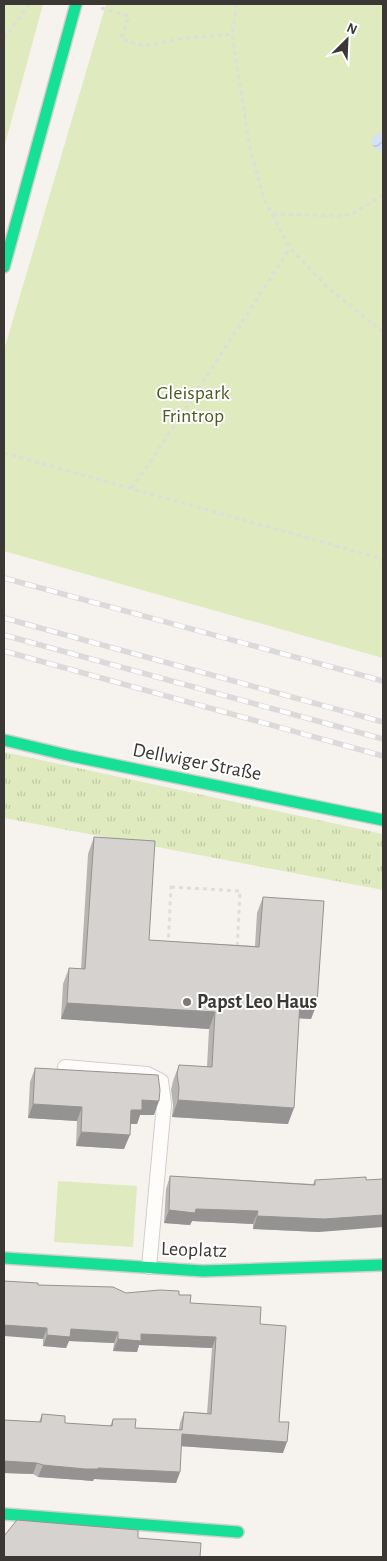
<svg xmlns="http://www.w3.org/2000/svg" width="387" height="1561" font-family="'Alegreya Sans',sans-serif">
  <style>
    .grass { fill: url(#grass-tufts) }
    .park { fill: #dfeabf }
    .water { fill: url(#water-waves) }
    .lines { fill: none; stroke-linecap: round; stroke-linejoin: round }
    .lane-casing { stroke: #d1cfcb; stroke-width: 16 }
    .fast-casing { stroke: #d1cfcb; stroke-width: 14 }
    .path { stroke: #dedddb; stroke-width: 3; stroke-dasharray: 4 4; stroke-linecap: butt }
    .lane { stroke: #fefdfc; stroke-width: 14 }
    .fast { stroke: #16e098; stroke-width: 11 }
    .rail-casing { stroke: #dcdad9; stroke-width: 5.5 }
    .rail { stroke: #fff; stroke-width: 4; stroke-dasharray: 11; stroke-linecap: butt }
    .wall { fill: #b7b5b2 }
    .shaded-wall { fill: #959391 }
    .building { fill: #d5d2cf; stroke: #959391 }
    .poi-dot { fill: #7c7975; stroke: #fff; stroke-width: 2 }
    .labels { text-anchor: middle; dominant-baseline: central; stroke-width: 4; stroke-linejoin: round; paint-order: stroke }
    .park-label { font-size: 20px; fill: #4c5a20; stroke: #fff }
    .street-label { font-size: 20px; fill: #3a3734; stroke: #fff }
    .poi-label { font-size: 20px; font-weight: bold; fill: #3a3734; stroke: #fff; text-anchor: start }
  </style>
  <defs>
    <pattern id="grass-tufts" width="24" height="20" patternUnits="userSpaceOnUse" patternTransform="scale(1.25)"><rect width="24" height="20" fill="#dfeabf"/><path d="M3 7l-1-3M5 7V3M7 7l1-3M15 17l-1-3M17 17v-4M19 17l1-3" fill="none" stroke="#c0c9a5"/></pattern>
    <pattern id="water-waves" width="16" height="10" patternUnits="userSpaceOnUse" patternTransform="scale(1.25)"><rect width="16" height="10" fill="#d4e2f4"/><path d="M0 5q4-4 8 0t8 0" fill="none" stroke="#b7c2d2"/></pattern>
  </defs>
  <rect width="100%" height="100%" fill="#f6f3ee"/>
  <!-- grass -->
  <path class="grass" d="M4 752 383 834V890L4 818Z"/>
  <!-- park -->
  <path class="park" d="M4 4H43L4 148Z
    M106 4H383V658L4 551V350Z
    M58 1181 137 1186 133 1247 54 1242Z"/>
  <!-- water -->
  <path class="water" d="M383 131V152H380L373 146 371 141 374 136Z"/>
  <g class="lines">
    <!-- lane casing -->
    <g class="lane-casing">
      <path id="lane" d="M65 1067 147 1074 161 1081 164 1104 149 1267"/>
    </g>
    <!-- fast casing -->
    <g class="fast-casing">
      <path id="fast" d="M4 267 76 4
        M4 740 71 756 383 820
        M4 1258 203 1271 383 1265
        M4 1514 238 1532"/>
    </g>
    <!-- path -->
    <path class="path" d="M237 4 232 34 249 144 264 199 290 248 327 287 383 332
      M101 8 129 16 121 39 144 46 186 38 232 34
      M4 39 29 4
      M273 214 340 216 352 214 383 195
      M4 453 383 559
      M131 488 150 463 290 248
      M171 887 240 891 237 951 168 947Z"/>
    <!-- lane -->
    <use href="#lane" class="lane"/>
    <!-- fast -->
    <use href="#fast" class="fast"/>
    <!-- rail casing -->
    <g class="rail-casing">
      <path id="rail" d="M4 578 383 681
        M4 618 383 722
        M4 635 383 739
        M4 651 383 756"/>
    </g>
    <!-- rail -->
    <use href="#rail" class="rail"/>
  </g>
  <!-- wall -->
  <path class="wall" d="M94 837 149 940 255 946 257 913 263 897 317 1003 311 1019 299 1018 288 1124 172 1117 173 1105 171 1090 173 1081 179 1065 207 1067 209 1029 61 1019 63 984 69 968 81 969 88 854Z
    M35 1068 154 1115H140L137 1124H130L124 1149 76 1146 77 1121 28 1118 30 1082Z
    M170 1176 313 1184 315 1180 319 1232 253 1229V1224L192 1221 190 1225 164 1223 166 1189Z
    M38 1285 126 1293 179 1295 190 1303 260 1324 279 1422 283 1453 181 1446 180 1472 176 1483 94 1479 93 1481 81 1480 38 1477 33 1474 4 1473V1420L39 1422 42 1414 65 1423 110 1426 113 1419 135 1428 179 1430 180 1423 184 1412 207 1413 212 1348 139 1345 137 1352 113 1351 114 1343 69 1341 66 1348 43 1346V1339Z"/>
  <!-- shaded-wall -->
  <path class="shaded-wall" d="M300 1002 317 1003 311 1019 294 1018Z
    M67 1003 215 1012 209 1029 61 1019Z
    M142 1100 159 1101 154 1115H140L137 1124H126L131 1110Z
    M178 1100 294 1108 288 1124 172 1117Z
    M33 1104 82 1107 77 1121 28 1118Z
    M81 1132 130 1135 124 1149 76 1146Z
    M196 1209 258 1211 253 1224 192 1221 190 1225 164 1223 169 1210Z
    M383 1215V1227L319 1232 253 1229 257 1216Z
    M4 1325 47 1328 43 1339 4 1336Z
    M71 1329 118 1332 114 1343 69 1341 66 1348 43 1346 47 1335Z
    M141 1334 216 1337 212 1348 139 1345 137 1352 113 1351 118 1339Z
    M182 1434 287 1442 283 1453 178 1446Z
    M4 1461 37 1463 33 1474 4 1473Z
    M43 1465 98 1468 180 1472 176 1483 94 1479 93 1481 81 1480 38 1477Z"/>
  <!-- building -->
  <path class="building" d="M94 837 155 841 149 940 259 947 263 897 324 901 317 1003 300 1002 294 1108 178 1100 179 1088 177 1074 179 1065 212 1067 215 1012 67 1003 69 968 85 969Z
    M35 1068 158 1075 160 1090 159 1101 142 1100V1110H131L130 1135 81 1132 82 1107 33 1104Z
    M170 1176 315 1185V1180L366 1177V1180L383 1179V1215L324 1219 257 1216 258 1211 196 1209 195 1213 169 1210Z
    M4 1281 38 1283V1285L113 1287 126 1293 160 1290 179 1291V1295H191L190 1303 261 1307 260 1324 286 1326 279 1422H289L287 1442 182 1434 180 1472 98 1468V1469H85L43 1465 37 1463 4 1461V1420L41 1422 42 1414 65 1416V1423L112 1426 113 1419H136L135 1428 182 1430 184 1412 211 1414 216 1337 141 1334V1341L118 1339V1332L71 1329 70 1337 47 1335V1328L4 1325Z
    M17 1520 138 1530V1538L201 1543 200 1557H4V1536Z"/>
  <!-- markers -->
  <circle class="poi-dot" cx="187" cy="1002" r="5"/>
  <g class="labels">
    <!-- park labels -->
    <g class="park-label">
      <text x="193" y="393">Gleispark<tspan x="193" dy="23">Frintrop</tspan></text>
    </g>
    <!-- street labels -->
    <g class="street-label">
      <text transform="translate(197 762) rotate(11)">Dellwiger Straße</text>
      <text transform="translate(194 1250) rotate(2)">Leoplatz</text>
    </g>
    <!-- poi labels -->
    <g class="poi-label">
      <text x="197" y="1002">Papst Leo Haus</text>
    </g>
  </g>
  <!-- border -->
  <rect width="387" height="1561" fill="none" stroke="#3a3734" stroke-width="10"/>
  <!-- north arrow -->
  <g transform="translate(347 40) rotate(24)" stroke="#ffffff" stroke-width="4" paint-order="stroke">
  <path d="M0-4L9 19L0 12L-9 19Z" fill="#3a3734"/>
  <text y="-8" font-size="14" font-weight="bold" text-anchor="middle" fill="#3a3734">N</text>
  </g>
</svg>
